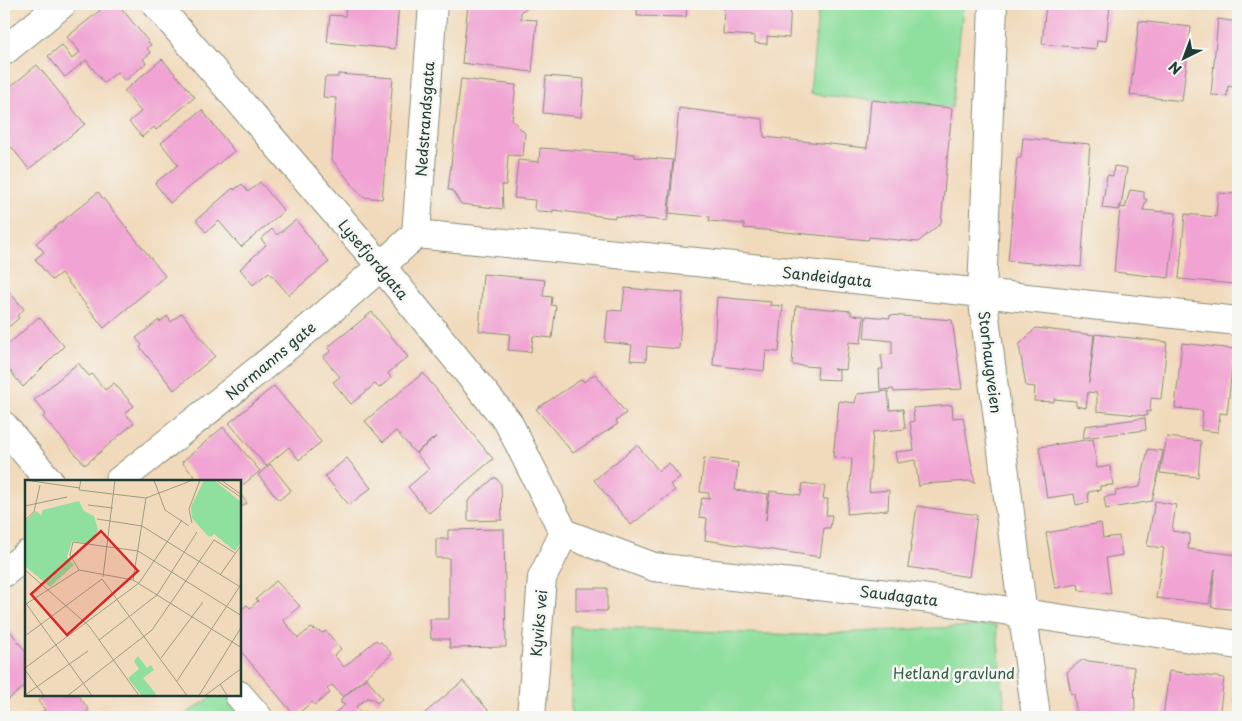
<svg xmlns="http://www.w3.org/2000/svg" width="1242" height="721" font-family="'Playpen Sans',sans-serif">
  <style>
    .green { fill: #8fdf9e; stroke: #578e69 }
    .building { fill: #f1a4d3 }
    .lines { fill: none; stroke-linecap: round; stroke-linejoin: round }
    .minor-casing { stroke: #888c78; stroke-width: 30 }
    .minor { stroke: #fff; stroke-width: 28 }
    .labels { text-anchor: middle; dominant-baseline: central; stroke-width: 5; stroke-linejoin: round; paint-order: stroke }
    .street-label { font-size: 15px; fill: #1f3d34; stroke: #f6f6f2 }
    .park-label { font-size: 15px; fill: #355d49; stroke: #f6f6f2 }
    .inset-road { fill: none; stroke: #9d9b85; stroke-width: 1 }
    .view { fill: #d62828; fill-opacity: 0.15; stroke: #d62828; stroke-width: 2.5 }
    .inset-edge { fill: none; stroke: #1f3d34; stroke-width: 2.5 }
  </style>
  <rect width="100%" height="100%" fill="#f6f6f2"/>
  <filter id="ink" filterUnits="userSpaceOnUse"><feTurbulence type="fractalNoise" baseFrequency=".02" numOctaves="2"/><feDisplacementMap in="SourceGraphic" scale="10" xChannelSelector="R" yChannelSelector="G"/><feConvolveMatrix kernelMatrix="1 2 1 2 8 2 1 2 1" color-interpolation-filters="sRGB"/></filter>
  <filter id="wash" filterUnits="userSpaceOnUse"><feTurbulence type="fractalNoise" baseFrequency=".0096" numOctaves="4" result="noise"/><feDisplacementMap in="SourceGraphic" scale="20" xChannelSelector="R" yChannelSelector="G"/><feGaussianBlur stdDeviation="1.12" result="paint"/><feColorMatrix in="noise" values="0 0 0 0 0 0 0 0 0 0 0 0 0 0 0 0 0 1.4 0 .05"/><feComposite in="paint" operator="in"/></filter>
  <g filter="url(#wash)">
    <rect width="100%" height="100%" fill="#f1dabb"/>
    <!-- green -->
    <path class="green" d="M819 4H962L963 8 952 108 810 94Z
      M996 625 1006 717H571V626L797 635Z
      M215 695H229L247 717H181Z"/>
    <g id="blocks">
      <!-- building -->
      <path class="building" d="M108 4H118L151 45 147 48 151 53 143 59 146 63 125 81 117 72 104 83 86 60 65 77 48 56 62 45 72 59 80 52 67 37Z
        M346 4H399L395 49 327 42 330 15 345 16Z
        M468 4H535L521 11V19L537 20 532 72 462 63Z
        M637 4H687L686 17 637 16Z
        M724 4H791L789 38 767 36V44L755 43V36L723 34Z
        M1046 4 1110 5 1106 41 1097 40 1096 49 1042 44Z
        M1218 19 1238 22V88L1228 86 1227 96 1211 95Z
        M1139 21 1191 27 1182 101 1130 95Z
        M162 59 195 97 156 130 154 127 142 137 129 122 141 112 124 91Z
        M37 65 85 124 29 169 4 138V92Z
        M338 74 393 78 382 199 363 197 332 160 336 98 323 97 325 77H338Z
        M546 76 584 79 581 117 543 113Z
        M461 79 516 85 512 120 525 133 523 156 508 155 506 185H502L503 209 461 204 452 190H448Z
        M871 100 952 108 941 223 918 242 869 237 868 240 744 228V224L709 221 710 217 669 213 679 108 763 119 764 137 867 148Z
        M202 110 234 151 170 203 155 183 178 165 161 143Z
        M1023 138 1090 144 1081 267 1008 261 1017 158H1021Z
        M540 148 635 154V157L673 160 667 221 615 216V218L553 210V212L538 211 534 208 535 200 514 198 518 160 539 162Z
        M1114 166 1127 168 1121 206H1119V210L1102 208 1107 175 1113 176Z
        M260 182 284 211 241 247 219 221 206 232 196 220 233 188 234 190 242 184 248 192Z
        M1130 190 1144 192V199H1147L1143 210 1176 213 1169 278 1114 272 1120 207 1125 208Z
        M98 192 165 276 104 328 61 273 52 280 35 259 44 252 36 243Z
        M1218 193 1238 194V243L1235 284 1179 279 1185 214 1216 217Z
        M296 220 329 262 289 295 269 272 253 285 240 269 266 245 261 239 272 229 277 235Z
        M483 274 545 280 543 296 552 297 551 305 556 306 552 338 533 336 531 352 508 350 510 334 479 331Z
        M625 288 683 293 679 349 647 346 646 361 630 360 632 345 605 342 608 310 622 311Z
        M7 289 24 309 17 316 19 318 4 331V292Z
        M717 297 771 302 770 305 783 306 779 352 766 351 764 371 713 365Z
        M796 306 851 311V315L864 316 861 343 849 342 846 370 833 369 839 370V380L817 379 818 367 792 365Z
        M372 312 408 357 388 373 391 378 379 388 375 384 351 404 333 382 340 377 323 357 331 351 328 347Z
        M182 313 215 356 174 390 140 347 142 345 136 338 159 320 160 322 167 316 171 322Z
        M890 315 952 320 962 389 894 392 893 389 880 390 879 369H883L881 355 892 354V341L864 338 866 316 890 318Z
        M39 317 64 346 23 387 4 363V348Z
        M1036 328 1094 335 1089 383 1095 334 1167 342 1161 399 1151 398 1150 412 1147 411V416L1097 411V393L1088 392 1086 408 1076 406V401L1054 399V402L1034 401 1035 387 1026 386 1019 345Z
        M1182 343 1234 349 1227 414 1220 413 1218 432 1201 430 1203 411 1175 408Z
        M78 363 89 376 92 374 105 390 114 383 134 406 125 413 134 423 85 465 43 417 46 414 34 400Z
        M423 373 493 459 429 513 408 487 429 469 416 453 437 436 415 453 396 431 383 442 365 421Z
        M595 374 626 413 616 421 618 424 573 453 536 409 582 379 584 382Z
        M274 386 321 442 299 460 289 447 266 466 229 423Z
        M888 391 890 410 903 409 905 429 873 432 869 492 889 490 888 510 847 514 852 459 833 457 839 401 855 403 857 394Z
        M952 405 953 418 963 417 975 483 971 481 922 484 919 487 915 460 897 463 895 452 914 450 910 422 914 421 913 408Z
        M1145 418 1146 430 1083 438 1085 426Z
        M223 427 260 471 240 487V481H198L182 462Z
        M1167 437 1201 441 1198 477 1160 473Z
        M1093 439 1097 468 1110 466 1113 485 1100 486V490L1088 492 1089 502 1076 505 1074 494 1047 498 1039 447Z
        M637 445 659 471 669 463 680 477 670 485 675 490 631 525 594 480Z
        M1148 449 1163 451 1152 501 1106 509 1104 497 1116 495 1115 491 1140 487Z
        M347 458 371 488 349 505 325 476Z
        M704 458 738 463 735 490 768 494 766 520 770 491 801 495 803 483 825 486 823 499H828L826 515H832L830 528H824L820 557 705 540 707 518 699 517 702 498 709 499V493L700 492Z
        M270 464 291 490 279 500 258 475Z
        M495 477 501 484 502 520 468 521V501Z
        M240 494 247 503 240 508Z
        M1155 501 1176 505 1172 531 1190 534 1188 549 1238 555V610L1211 607 1215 569 1209 604 1156 598 1164 548 1147 546Z
        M917 506 977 515 969 577 908 567Z
        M1101 523 1103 538 1119 536 1122 555 1106 558 1111 594 1079 590 1078 584 1055 588 1046 533Z
        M504 529 506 647 450 648 449 639H431L430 619H449V558H436V539H448V530Z
        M276 581 300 606 283 620 298 638 311 628 323 633 326 631 341 649 334 655 344 667 376 640 379 643 381 642 392 654 343 697 332 685 327 689 330 693 315 705 312 702 295 716 240 650V610L247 605 250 608 258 601 256 599Z
        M576 588H607V611H576Z
        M4 623 26 652V685L4 703Z
        M1082 660 1134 667 1135 717H1077L1074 694H1071L1067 672Z
        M1169 671 1224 678 1219 717H1163Z
        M367 678 382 699 377 703 373 699 367 698 356 707 362 714 366 711 371 717H330L345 705 341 703V699Z
        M1236 680 1238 681V704H1233Z
        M463 681 494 717H420Z
        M46 695H78L89 710 79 717H36L45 710 38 701Z"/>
    </g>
  </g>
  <g filter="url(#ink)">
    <use href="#blocks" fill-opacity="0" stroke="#888c78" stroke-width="1"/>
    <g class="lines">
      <!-- minor casing -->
      <g class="minor-casing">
        <path id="minor" d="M156 4 381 266 508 422 564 533
          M993 4 982 294 1036 717
          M4 51 62 4
          M416 234 706 263 1238 321
          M416 234 433 4
          M4 426 49 481
          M119 481C220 401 322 322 416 234
          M564 533 654 567 922 598 1238 645
          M4 573 26 555
          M239 695 258 717
          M531 717 542 578 564 533"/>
      </g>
      <!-- minor -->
      <use href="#minor" class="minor"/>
    </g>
  </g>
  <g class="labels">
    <!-- street labels -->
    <g class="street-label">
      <text transform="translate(424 119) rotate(-86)">Nedstrandsgata</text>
      <text transform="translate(374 259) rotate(50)">Lysefjordgata</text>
      <text transform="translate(827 276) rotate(6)">Sandeidgata</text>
      <text transform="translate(270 360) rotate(-40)">Normanns gate</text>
      <text transform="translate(991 362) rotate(83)">Storhaugveien</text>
      <text transform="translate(899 595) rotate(7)">Saudagata</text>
      <text transform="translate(538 623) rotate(-85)">Kyviks vei</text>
    </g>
    <!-- park labels -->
    <g class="park-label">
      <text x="954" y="672">Hetland gravlund</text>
    </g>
  </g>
  <!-- overview -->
  <g transform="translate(25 480)">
    <rect width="216" height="216" fill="#f1dabb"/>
    <path d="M179 0H189L216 22V62L210 71 189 54 186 57 182 55 167 38 166 27ZM54 21 59 31 69 36 73 50 65 64 47 61 42 77 49 85 25 107 0 86V42L11 31 16 35 18 30ZM113 176 122 188 126 185 129 190 118 198 131 214 128 216H117L103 198 114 189 109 181Z" fill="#8fdf9e"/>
    <path class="inset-road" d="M0 0 55 8M56 0 54 10 121 18 168 0M129 0 140 30 164 46M191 0 217 18M196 0 217 15M63 25 88 28M0 26 42 17M72 39 117 46 217 108M0 40 9 32 15 5M167 43 164 29 175 0M0 90 64 146 115 217M54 90 45 75 48 62 113 71 217 136M54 90 108 100 217 168M195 95 217 64M78 97 90 0M77 99 163 217M108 100 121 18M0 122 68 217M1 124 54 90M0 156 77 99M74 160 132 115 172 52M136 178 178 122M0 188 114 103 157 40M0 190 20 217M152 201 217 103M195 204 203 217M0 215 63 171M41 217 127 150 189 60 210 73M173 217 217 146M178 217 217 188"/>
    <path class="view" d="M76 51 113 91 42 155 6 114Z"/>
    <rect width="216" height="216" class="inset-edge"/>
  </g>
  <!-- margin -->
  <rect width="1242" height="721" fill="none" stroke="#f6f6f2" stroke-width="20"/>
  <!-- north arrow -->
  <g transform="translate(1184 58) rotate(222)" stroke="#f6f6f2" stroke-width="4" paint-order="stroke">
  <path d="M0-4L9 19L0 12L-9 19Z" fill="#1f3d34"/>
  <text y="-8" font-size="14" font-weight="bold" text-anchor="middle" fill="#1f3d34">N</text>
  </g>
</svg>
